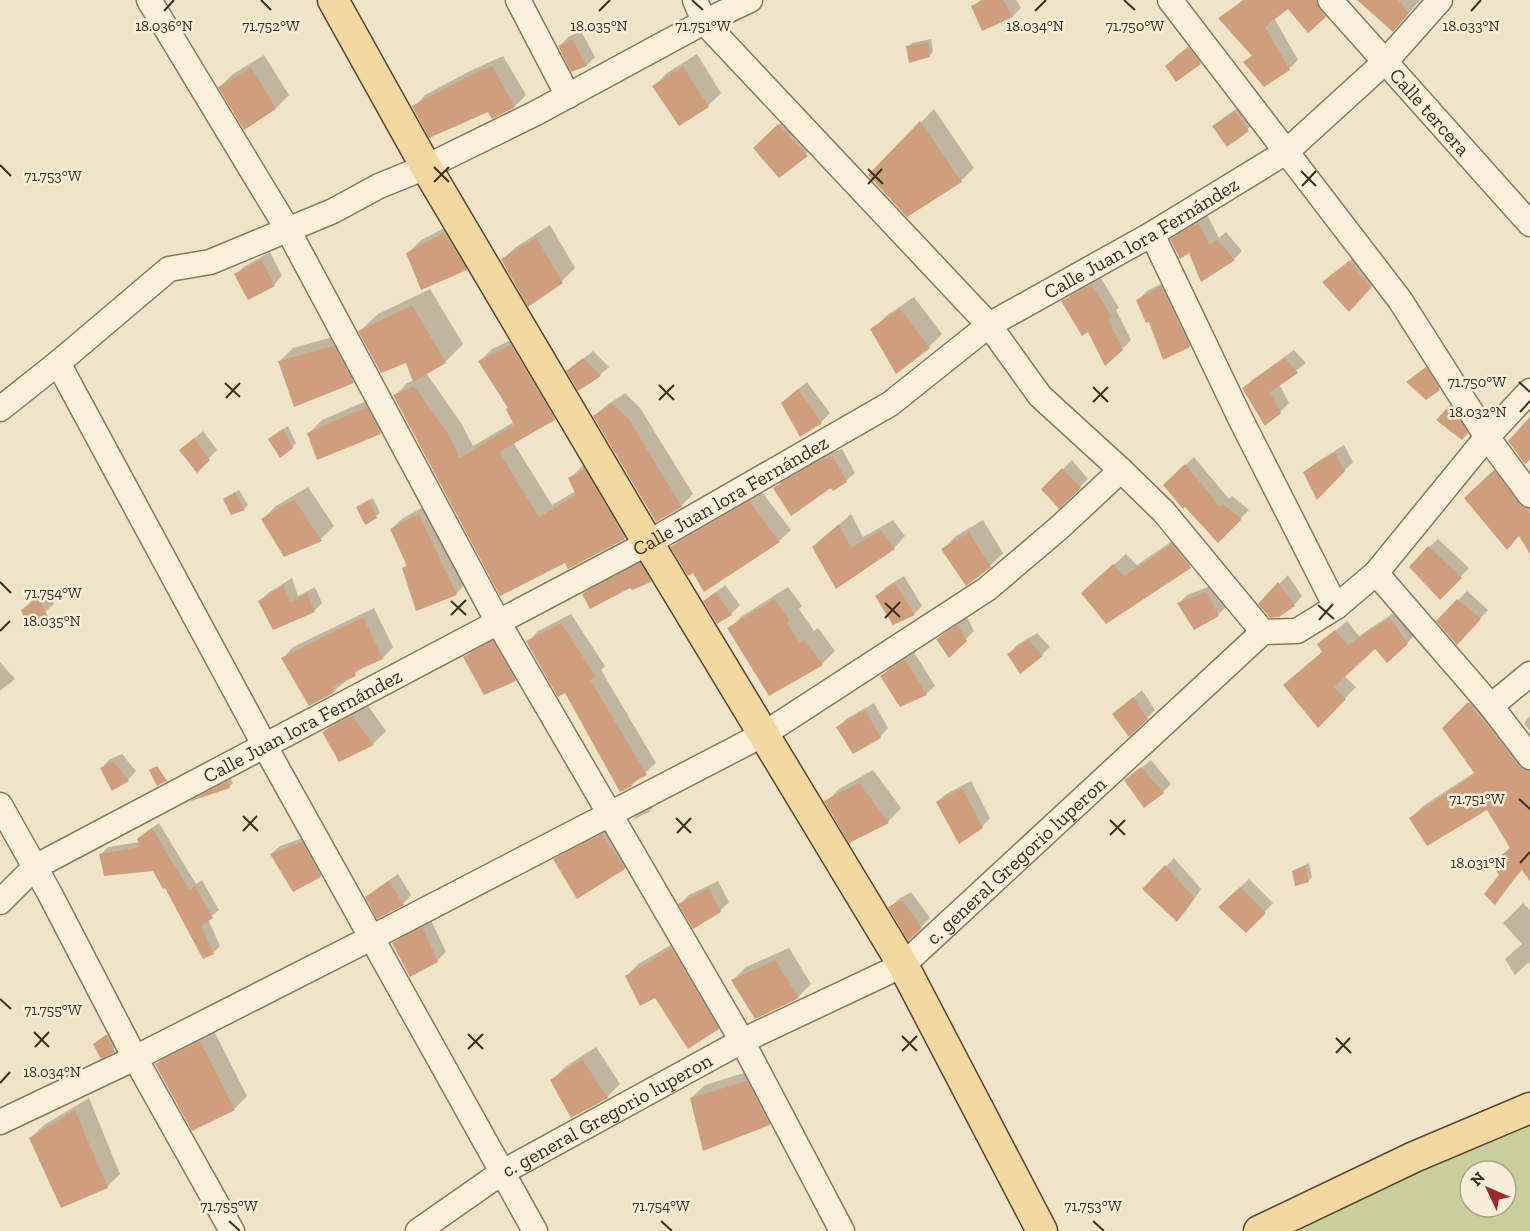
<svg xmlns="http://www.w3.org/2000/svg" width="1530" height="1231" font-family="'Zilla Slab',serif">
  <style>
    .green { fill: #c9cf9b; fill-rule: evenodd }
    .shadow { fill: #0003 }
    .building { fill: #cf9f7d }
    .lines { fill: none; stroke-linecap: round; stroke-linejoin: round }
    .minor-casing { stroke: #8d765c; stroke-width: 27 }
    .major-casing { stroke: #5b4430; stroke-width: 33 }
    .minor { stroke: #faf1dc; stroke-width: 24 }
    .major { stroke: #f3d9a0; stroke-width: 30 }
    .ticks { fill: none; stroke: #3d2e20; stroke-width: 2 }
    .labels { text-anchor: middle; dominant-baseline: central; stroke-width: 5; stroke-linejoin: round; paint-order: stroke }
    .street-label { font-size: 20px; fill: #3d2e20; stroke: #f7eed8 }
    .ticks-label { font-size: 15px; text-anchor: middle; fill: #3d2e20; stroke: #f7eed8; stroke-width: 5; stroke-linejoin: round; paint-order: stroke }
  </style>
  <rect width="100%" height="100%" fill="#f0e4c8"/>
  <!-- green -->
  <path class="green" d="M1530 1108V1231H1259ZM1470 1171H1506V1207H1470Z"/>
  <!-- shadow -->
  <path class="shadow" d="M980 0H1016L1021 8 1013 16 983 29 973 7Z
    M1243 0H1327L1334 8 1308 31 1288 6 1274 18 1298 60 1289 69 1245 62 1253 55 1220 18Z
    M1359 0H1420L1405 18Z
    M581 31 595 57 587 65 572 70 560 46 568 37Z
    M931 39 933 52 929 56 908 47 912 43Z
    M1197 40 1209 55 1200 63 1176 80 1175 57Z
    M697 54 721 93 708 106 654 86 667 73Z
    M264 55 289 95 276 108 245 128 220 87 233 74Z
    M503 56 526 95 515 106 492 117 488 110 414 107 425 95 470 71Z
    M1245 103 1257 121 1228 145 1214 126 1223 118Z
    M934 109 974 168 961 181 870 175Z
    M787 117 815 146 780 176 755 148Z
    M1207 215 1219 238 1226 232 1242 251 1234 259 1189 250 1172 240 1181 231Z
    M458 221 479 256 466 269 408 253 421 240Z
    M550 225 575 268 562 281 529 305 502 260 516 247Z
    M270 252 282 276 274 285 236 274 245 266Z
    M1358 254 1379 279 1349 309 1324 282Z
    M1101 278 1119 308 1116 310 1131 340 1122 349 1088 330 1063 302 1072 293Z
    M1170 279 1198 337 1189 346 1149 320 1138 300 1147 291Z
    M430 289 463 344 445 362 426 373 461 423 473 446 514 422 509 408 480 361 492 349 524 334 567 406 554 418 513 442 552 505 576 491 570 479 582 466 597 458 637 525 625 538 569 567 566 562 395 396 407 383 414 380 406 361 360 331 378 314Z
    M914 297 942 334 929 347 872 330 886 316Z
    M347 333 366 369 353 382 280 361 293 348Z
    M1294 350 1306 363 1279 384 1289 403 1280 412 1244 389 1252 380Z
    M593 351 609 367 600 375 579 389 568 371Z
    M1435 360 1448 380 1439 388 1408 382Z
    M807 382 830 413 821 422 800 435 792 394Z
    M625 393 640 408 693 494 681 506 595 416 607 405Z
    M380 395 393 419 380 433H309L322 420Z
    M1459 398 1470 429 1462 438 1439 420Z
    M288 426 296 443 292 447 274 435Z
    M203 431 217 450 197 471 181 450Z
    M1344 445 1353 462 1317 498 1305 472 1314 464Z
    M842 449 855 473 846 481 832 485 775 488 784 479 825 455Z
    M1194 457 1229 499 1232 496 1249 510 1218 541 1165 485Z
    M1507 459 1530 490V551L1520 534 1478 486Z
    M1072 460 1088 479 1059 507 1043 489Z
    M308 487 334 526 321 539 285 555 263 519 276 506Z
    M239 490 248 505 244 509 231 514 224 500Z
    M761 491 791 530 779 541 693 571 672 547 684 535Z
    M373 498 380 513 365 523 358 507Z
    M431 503 467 582 456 594 403 568 408 564 391 529 403 518Z
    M851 514 863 537 893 520 905 536 894 548 837 587 814 547Z
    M983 520 1003 553 990 566 943 549 956 536Z
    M1184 533 1202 555 1190 566 1106 622 1095 582 1126 554 1137 565Z
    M1438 539 1469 568 1440 598 1429 547Z
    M649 556 659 572 650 581 632 588 631 586 584 594 592 586Z
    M1288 575 1302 596 1294 605 1260 604Z
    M904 576 922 606 914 614 877 596 886 587Z
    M292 578 298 596 315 587 322 603 314 611 260 601 268 593Z
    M1215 584 1226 607 1218 615 1179 603 1187 595Z
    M725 585 740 605 731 614 705 601Z
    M788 587 802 606 799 609 814 631 818 628 835 651 822 664 729 629 742 616Z
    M48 590 54 604 45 612 22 610 31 601Z
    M1467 591 1488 610 1457 643 1438 621Z
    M374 608 393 647 383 658 365 665 334 691 283 658 293 647Z
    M1401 608 1418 632 1407 643 1375 647 1344 676 1356 687 1318 726 1324 651 1319 644 1347 621 1359 636Z
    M571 614 605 666 601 670 656 763 632 785 566 691 528 642 538 631Z
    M967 617 974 631 949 656 938 639 947 631Z
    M1037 633 1050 647 1042 655 1009 654 1017 645Z
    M502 634 524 671 515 680 465 657 474 649Z
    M914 652 935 686 926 694 882 676 890 668Z
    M0 662 15 679 0 691Z
    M1142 690 1155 710 1147 718 1114 714Z
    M1481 691 1530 753V878L1523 869 1495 903 1501 875 1493 864 1512 847 1487 808 1411 818 1423 806 1475 772 1444 728Z
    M366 703 386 731 373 744 324 732 337 719Z
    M874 703 888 728 880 737 837 728 846 719Z
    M1530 716V731L1524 723Z
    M122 754 136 771 128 780 102 768 110 759Z
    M1151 760 1171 784 1163 792 1126 780Z
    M873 770 901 808 888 822 850 841 826 802 839 789Z
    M231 779 233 783 229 787 194 799Z
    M971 781 990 818 982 827 937 802 946 794Z
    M657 803 649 812 632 820 640 812Z
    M616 822 638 855 625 868 578 897 555 860 568 846Z
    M159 823 196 884 202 880 219 910 208 919 220 946 213 953 154 869 101 854 108 847 140 842 139 839 146 832Z
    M311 835 329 867 320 876 294 890 271 854 280 846Z
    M1174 858 1201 889 1186 911 1177 920 1145 889Z
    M1309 863 1312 877 1308 881 1294 872Z
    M398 874 411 895 403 904 367 897 376 889Z
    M1249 879 1273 903 1246 931 1220 907Z
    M718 881 729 902 720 911 694 927 680 904 689 895Z
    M911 892 930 918 909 938 890 907 899 899Z
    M1523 903 1530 910V964L1529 962 1515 975 1505 959 1522 944 1503 923Z
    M431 920 446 952 438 960 411 975 394 943 403 935Z
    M683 938 729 1017 718 1028 656 996 627 976 638 964Z
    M789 948 811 984 798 997 733 980 746 967Z
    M213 1029 247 1096 234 1109 157 1064 170 1051Z
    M111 1032 118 1046 101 1057 99 1040Z
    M596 1047 620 1084 607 1097 552 1080 565 1067Z
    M760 1068 782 1111 769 1124 691 1098 705 1085Z
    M89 1098 120 1174 107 1187 31 1138 44 1125Z"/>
  <!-- building -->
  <path class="building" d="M983 0H1003L1013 17 982 31 971 6Z
    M1244 0H1316L1319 9 1326 17 1308 33 1288 9 1265 27 1290 70 1264 87 1243 62 1252 56 1218 18Z
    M1357 0H1398L1409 13 1393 32Z
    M572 39 587 66 571 72 558 46Z
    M928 42 930 57 909 63 906 46Z
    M1188 47 1201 64 1176 82 1165 66Z
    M492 66 515 107 492 119 488 112 429 138 412 106 457 82Z
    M683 66 709 107 679 126 652 86Z
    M251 67 276 109 244 130 218 87Z
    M1235 111 1249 131 1227 147 1212 126Z
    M920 121 962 182 907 217 868 175Z
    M778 124 808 156 779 178 753 148Z
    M1198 223 1210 245 1217 240 1235 260 1201 282 1189 253 1180 259 1170 239Z
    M444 233 467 270 421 290 406 253Z
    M536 237 563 283 528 307 501 259Z
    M261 259 275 286 248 300 234 274Z
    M1349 261 1371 288 1349 312 1322 282Z
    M1092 285 1112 317 1108 319 1123 350 1105 366 1088 332 1082 336 1061 301Z
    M1161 286 1190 347 1163 360 1149 322 1146 323 1136 300Z
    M412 305 446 363 413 382 406 363 381 373 358 331Z
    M900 309 930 348 896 374 870 329Z
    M511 345 555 420 499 452 539 517 576 495 568 478 585 469 625 539 568 569 565 563 500 596 393 395 414 386 449 435 460 458 514 425 506 409 508 408 478 361Z
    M334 346 354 383 294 407 278 361Z
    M583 358 601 376 578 391 566 371Z
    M1285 358 1298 373 1270 392 1281 413 1265 426 1242 388Z
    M1426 367 1440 390 1426 400 1406 382Z
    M798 389 822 423 800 437 781 403Z
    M612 403 629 420 682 507 656 522 593 416Z
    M1450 405 1468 433 1462 440 1436 420Z
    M367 407 381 434 317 460 307 433Z
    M1530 417V460L1525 464 1508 441Z
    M283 429 293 448 280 458 268 439Z
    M194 438 210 460 197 473 179 450Z
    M1335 452 1345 471 1317 500 1303 472Z
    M833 456 847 482 833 491 831 488 791 516 773 488 815 463Z
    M1185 464 1220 507 1222 504 1242 519 1218 543 1185 507 1183 509 1163 485Z
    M1062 468 1081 488 1059 509 1041 489Z
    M1494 470 1519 503 1530 513V554L1519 536 1507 550 1464 498Z
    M235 492 245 510 231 515 223 499Z
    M294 499 322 541 284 557 261 519Z
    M369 500 377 518 365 525 356 507Z
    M749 501 780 542 704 592 693 573 688 576 670 547Z
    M419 514 457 595 416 611 402 568 407 566 390 529Z
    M839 524 851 548 881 530 895 549 836 589 812 547Z
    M969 532 991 567 966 586 941 549Z
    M1172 544 1191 568 1106 624 1081 593 1113 564 1124 576Z
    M1428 546 1462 578 1440 600 1409 567Z
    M640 563 651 582 632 590 630 588 590 609 582 594Z
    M1278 582 1295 606 1279 617 1270 618 1258 604Z
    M895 583 915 615 893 625 875 596Z
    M284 585 290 602 307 593 315 612 273 630 258 601Z
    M716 592 732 615 717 624 703 601Z
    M1206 592 1219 616 1194 630 1177 603Z
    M39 598 48 617 28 628 21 610Z
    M774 599 790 621 787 623 800 643 804 640 823 665 769 696 727 628Z
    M1457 599 1481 619 1457 645 1436 621Z
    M363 617 383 659 354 672 356 676 331 687 335 692 309 706 281 658Z
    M1390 618 1408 644 1387 663 1375 649 1334 687 1346 699 1318 728 1283 685 1322 652 1317 644 1335 630 1348 645Z
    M561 623 596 677 590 680 647 775 631 783 632 786 620 792 565 693 558 697 526 641Z
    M958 625 967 641 949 658 936 639Z
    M1028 640 1043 656 1020 674 1007 654Z
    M493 641 516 681 484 695 463 657Z
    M905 659 927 695 900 707 880 676Z
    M1133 697 1148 719 1129 737 1112 714Z
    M1468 702 1519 766 1524 770 1530 771V881L1521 869 1495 905 1484 894 1499 875 1491 864 1510 848 1487 810 1427 846 1409 818 1475 774 1442 728Z
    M865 710 881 738 853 754 836 727Z
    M352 716 374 745 339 762 322 732Z
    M113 761 129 781 112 791 100 768Z
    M157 766 167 781 157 786 149 770Z
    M1141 767 1164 793 1144 808 1124 780Z
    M227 781 230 788 188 802Z
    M859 783 889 823 849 843 824 801Z
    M962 788 983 828 959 844 936 802Z
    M152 828 189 890 195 886 213 918 201 926 214 954 203 959 165 888 163 889 153 871 104 876 99 854 140 847 137 839Z
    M602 834 625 869 577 899 553 859Z
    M302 842 321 877 293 892 270 854Z
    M1165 865 1194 898 1177 922 1142 889Z
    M1305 865 1309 882 1295 886 1292 871Z
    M389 881 404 905 377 919 365 897Z
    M1240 887 1266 913 1246 933 1218 907Z
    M709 888 721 912 693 929 678 904Z
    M902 900 922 928 908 941 888 907Z
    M422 927 438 962 410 977 392 943Z
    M671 948 719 1029 688 1049 655 998 640 1006 625 976Z
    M775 960 799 998 755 1019 731 980Z
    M106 1035 115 1052 101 1059 93 1044Z
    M200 1041 235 1110 192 1131 155 1064Z
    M582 1059 608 1098 571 1118 550 1080Z
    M747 1081 770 1125 703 1151 690 1098Z
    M75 1110 108 1188 61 1208 29 1138Z"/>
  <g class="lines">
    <!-- minor casing -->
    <g class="minor-casing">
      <g id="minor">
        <path d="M149 0 288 230 498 622 742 1041 842 1231"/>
        <path d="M518 0 568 96"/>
        <path d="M695 0 704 22 989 325 1040 396 1121 470"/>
        <path d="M1170 0 1400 300 1487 437 1530 495"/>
        <path id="s1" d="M1330 0 1530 224"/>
        <path d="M1152 234 1241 420 1336 607"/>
        <path d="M58 363 272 759 535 1231"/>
        <path d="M0 409 58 363 169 269 210 262 333 211 379 186 426 167 536 113 704 22 750 0"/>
        <path d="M1376 573 1491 706 1530 757"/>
        <path d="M1491 706 1530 674"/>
        <path d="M0 805 50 894 135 1058 232 1231"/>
        <path id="s2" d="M0 902 35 867 648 543 890 404 989 325 1152 234 1286 152 1386 61 1440 0"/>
        <path d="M0 1122 135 1058 371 938 764 734 987 589 1060 527 1121 470 1164 512 1263 632"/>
        <path id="s3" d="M418 1231 501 1173 742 1041 903 965 1263 632 1297 631 1336 607 1376 573 1487 437 1530 391"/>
      </g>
    </g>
    <!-- major casing -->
    <g class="major-casing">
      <path id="major" d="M333 0 426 167 648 543 903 965 1042 1231
        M1259 1231 1414 1157 1530 1108"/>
    </g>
    <!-- minor -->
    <use href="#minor" class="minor"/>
    <!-- major -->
    <use href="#major" class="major"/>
  </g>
  <!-- ticks -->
  <path class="ticks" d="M261 0 271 10M692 0 703 10M1124 0 1135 10M164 11 174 0M599 11 610 0M1035 11 1046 0M1471 11 1481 0M0 165 11 176M434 167 449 182M868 169 883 184M1301 171 1316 186M434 182 449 167M868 184 882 169M1302 186 1316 171M1519 382 1530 392M225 383 240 397M659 385 674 400M1093 387 1108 402M226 398 240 383M659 400 674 385M1093 402 1108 387M1520 412 1530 401M0 582 11 593M451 601 466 615M885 603 900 617M1318 605 1334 619M451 615 466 600M885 618 900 602M1319 620 1333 604M0 631 10 621M1519 799 1530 809M243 816 258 831M676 818 691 833M1110 820 1125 835M243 831 257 816M677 833 691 818M1110 835 1125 820M1520 863 1530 852M0 999 11 1009M34 1032 49 1047M468 1034 483 1049M902 1036 917 1051M1336 1038 1351 1053M35 1047 49 1032M468 1049 483 1034M902 1051 917 1036M1336 1053 1350 1038M0 1083 10 1072M229 1221 240 1231M661 1221 672 1231M1093 1221 1104 1231"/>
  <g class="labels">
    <!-- street labels -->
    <g class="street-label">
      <text stroke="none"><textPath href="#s1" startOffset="150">Calle tercera</textPath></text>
      <text stroke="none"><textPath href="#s2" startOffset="1324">Calle Juan lora Fernández</textPath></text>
      <text stroke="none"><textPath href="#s2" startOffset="838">Calle Juan lora Fernández</textPath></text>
      <text stroke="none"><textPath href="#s2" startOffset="352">Calle Juan lora Fernández</textPath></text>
      <text stroke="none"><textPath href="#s3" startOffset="708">c. general Gregorio luperon</textPath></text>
      <text stroke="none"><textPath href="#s3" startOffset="222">c. general Gregorio luperon</textPath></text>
    </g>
  </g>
  <g class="ticks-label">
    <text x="271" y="31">71.752°W</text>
    <text x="703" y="31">71.751°W</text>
    <text x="1135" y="31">71.750°W</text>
    <text x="164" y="31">18.036°N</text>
    <text x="599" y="31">18.035°N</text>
    <text x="1035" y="31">18.034°N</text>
    <text x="1471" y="31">18.033°N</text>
    <text x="53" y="181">71.753°W</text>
    <text x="1477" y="387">71.750°W</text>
    <text x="1478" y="417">18.032°N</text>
    <text x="53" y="598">71.754°W</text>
    <text x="52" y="626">18.035°N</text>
    <text x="1477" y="804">71.751°W</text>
    <text x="1478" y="868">18.031°N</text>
    <text x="53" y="1015">71.755°W</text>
    <text x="52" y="1077">18.034°N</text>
    <text x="229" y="1211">71.755°W</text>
    <text x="661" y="1211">71.754°W</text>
    <text x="1093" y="1211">71.753°W</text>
  </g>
  <!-- north arrow -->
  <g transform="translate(1488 1189) rotate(314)"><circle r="28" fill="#f7eed8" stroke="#ada18e" stroke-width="1.5"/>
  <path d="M0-4.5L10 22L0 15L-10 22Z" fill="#9e2a2b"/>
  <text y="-9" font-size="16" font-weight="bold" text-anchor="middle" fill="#3d2e20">N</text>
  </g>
</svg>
